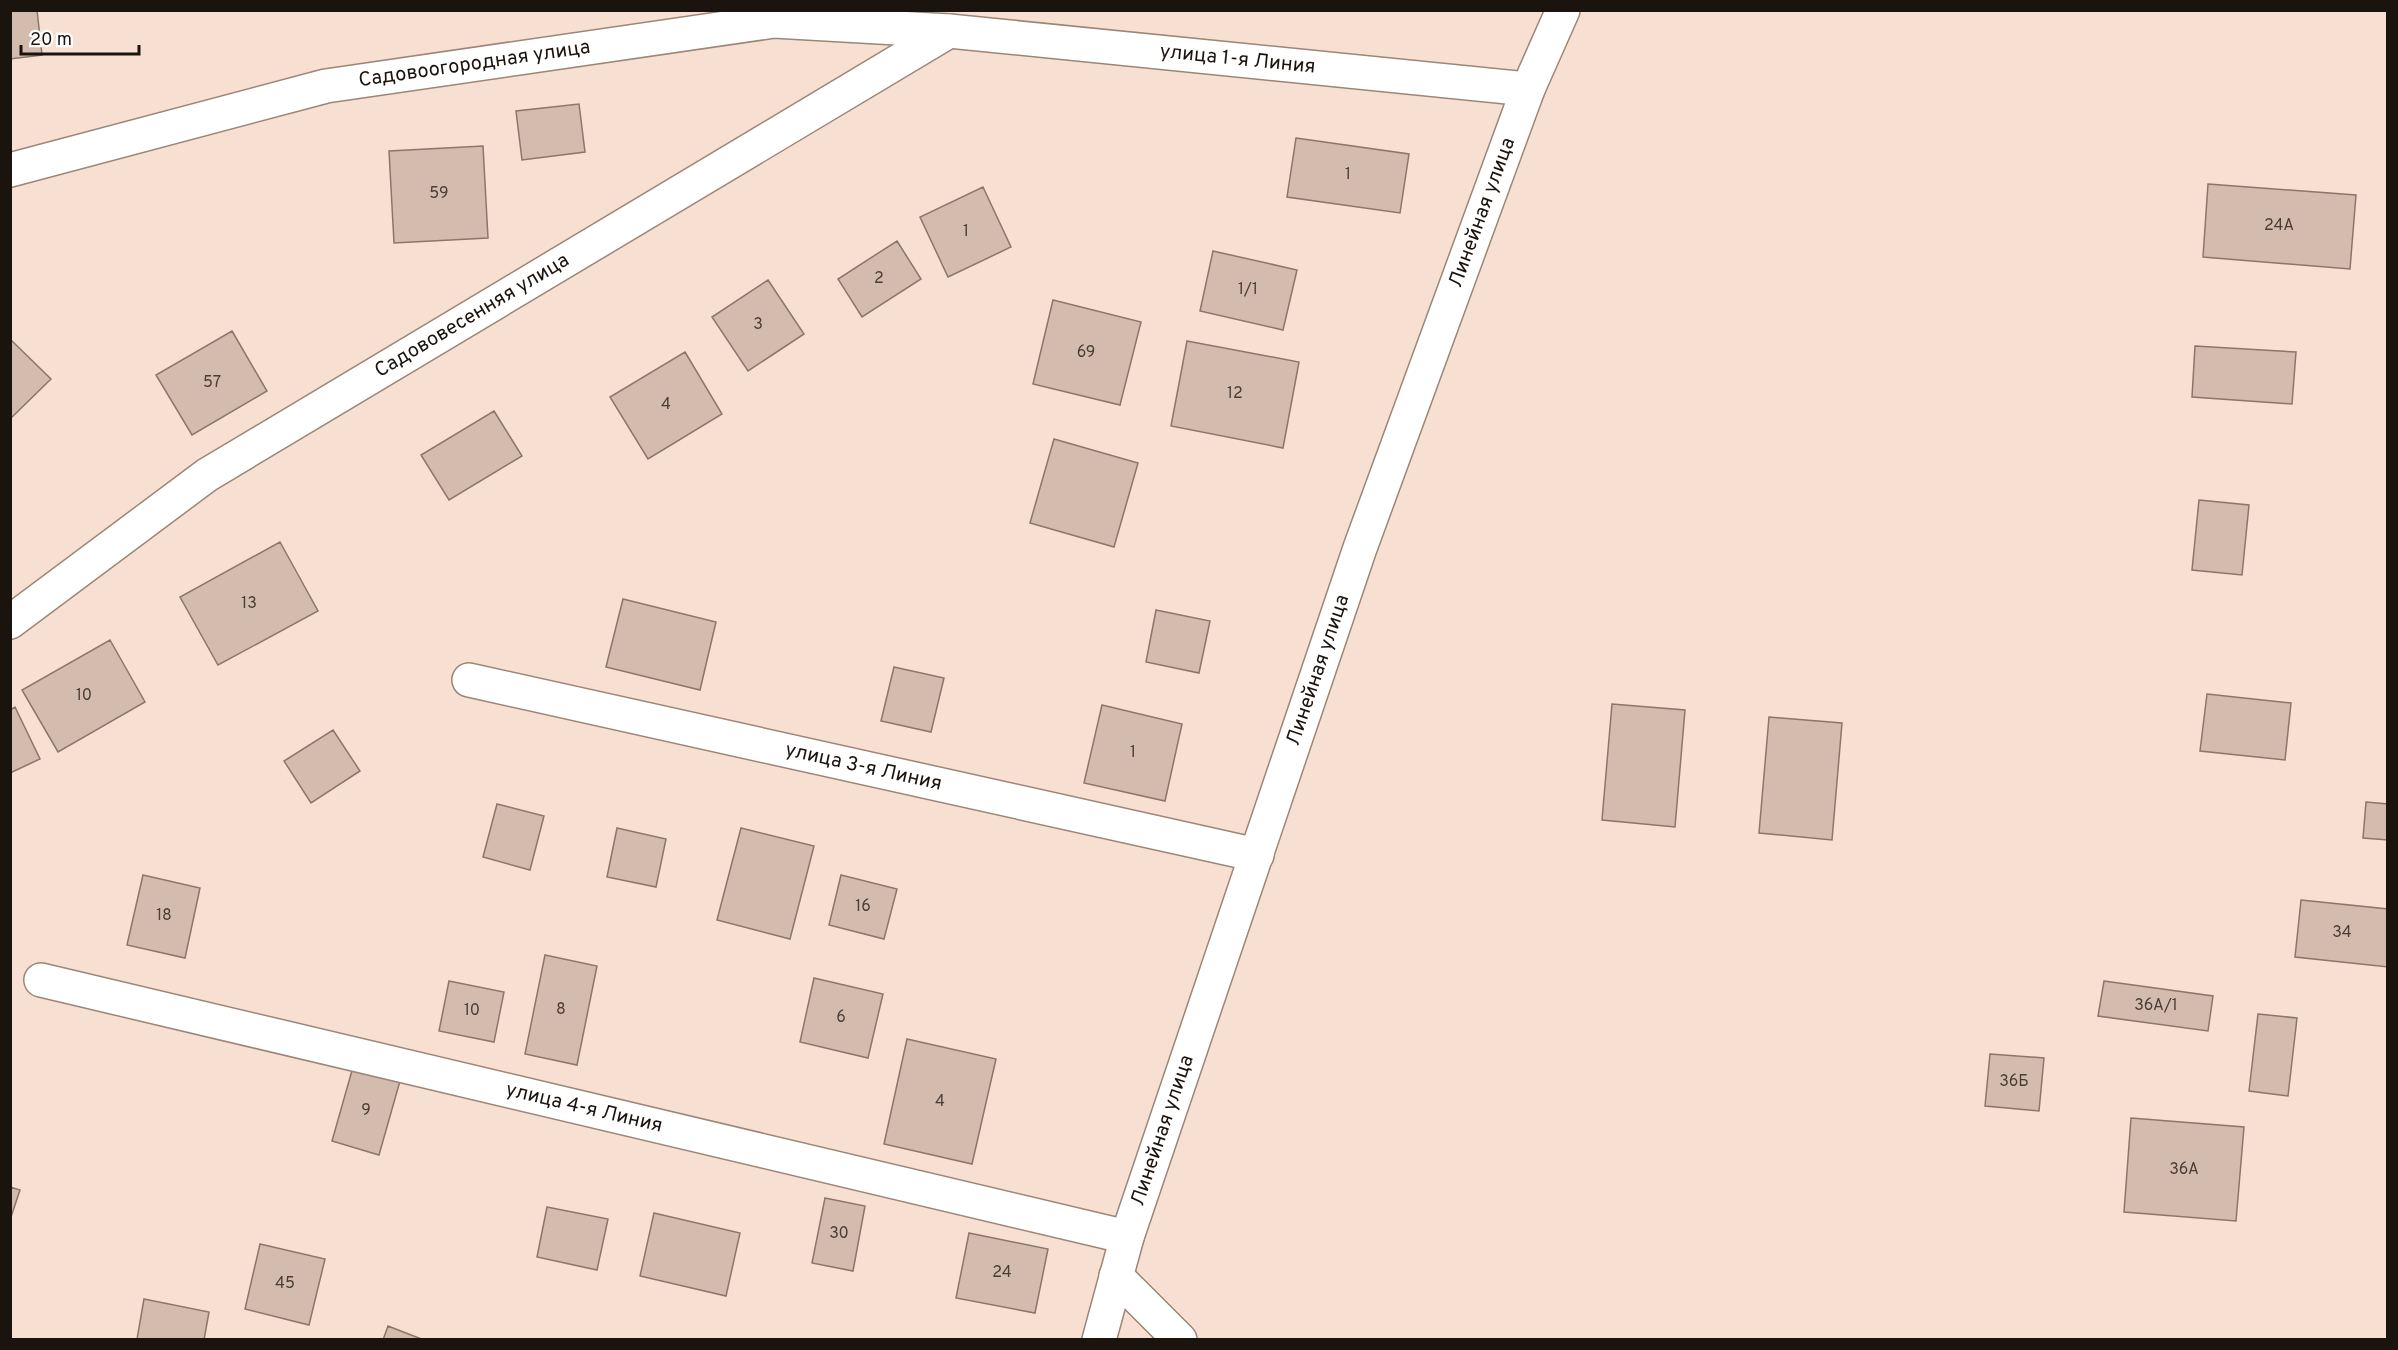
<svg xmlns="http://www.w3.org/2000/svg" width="2398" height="1350" font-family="Overpass,sans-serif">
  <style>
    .building { fill: #d3bcad; stroke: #8b7669; stroke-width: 1.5 }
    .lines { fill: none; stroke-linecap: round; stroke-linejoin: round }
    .street-casing { stroke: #9b8678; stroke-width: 36 }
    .street { stroke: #fff; stroke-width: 33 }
    .labels { text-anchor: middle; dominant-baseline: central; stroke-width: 6; stroke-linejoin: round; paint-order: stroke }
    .number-label { font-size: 16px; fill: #493d36 }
    .street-label { font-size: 20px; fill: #1b130e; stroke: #fff }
  </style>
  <rect width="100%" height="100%" fill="#f7e0d1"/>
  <!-- building -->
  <path class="building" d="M10 10H37L42 55 10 59Z
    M579 104 585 152 522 160 516 111Z
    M1296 138 1409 154 1400 213 1287 197Z
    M483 146 488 238 394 243 389 151Z
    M2208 184 2356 195 2350 269 2203 257Z
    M983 187 1011 247 948 277 920 217Z
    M897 241 921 279 862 317 838 279Z
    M1213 251 1297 270 1283 330 1200 311Z
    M768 280 804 334 748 371 712 317Z
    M1053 300 1141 322 1120 405 1033 384Z
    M232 331 267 391 192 435 156 375Z
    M10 339 51 379 10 419Z
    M1187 341 1299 362 1283 448 1171 426Z
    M2195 346 2296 352 2292 404 2192 397Z
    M685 352 722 414 648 459 610 397Z
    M494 411 522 456 449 500 421 455Z
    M1054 439 1138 463 1114 547 1030 523Z
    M2199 500 2249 505 2242 575 2192 570Z
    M280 542 318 611 218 665 180 597Z
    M623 599 716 622 700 690 606 667Z
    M1156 610 1210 621 1199 673 1146 662Z
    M110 640 145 702 58 752 22 690Z
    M894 667 944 678 931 732 881 721Z
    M2207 694 2291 703 2285 760 2200 751Z
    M1612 704 1685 710 1675 827 1602 820Z
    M1102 705 1182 724 1165 801 1084 783Z
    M15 707 40 759 10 773V710Z
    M1769 717 1842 723 1832 840 1759 833Z
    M333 730 360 771 311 803 284 761Z
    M2366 802 2388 804V840L2363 838Z
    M497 804 544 816 530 870 483 857Z
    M617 828 666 839 656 887 607 877Z
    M741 828 814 846 790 939 717 920Z
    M143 875 200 888 185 958 127 945Z
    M841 875 897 889 884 939 829 925Z
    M2301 900 2388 909V967L2295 957Z
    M545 955 597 966 577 1065 525 1054Z
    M814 978 883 994 868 1058 800 1042Z
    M449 981 504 992 494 1042 439 1031Z
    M2104 981 2213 996 2208 1031 2098 1016Z
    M2258 1014 2297 1018 2288 1096 2249 1091Z
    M907 1039 996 1059 972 1164 884 1144Z
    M1990 1054 2044 1058 2039 1111 1985 1106Z
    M353 1067 400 1081 379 1155 332 1141Z
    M2131 1118 2244 1127 2236 1221 2124 1212Z
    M10 1187 20 1190 10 1220Z
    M825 1198 865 1206 853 1271 812 1263Z
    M547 1207 608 1219 597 1270 537 1257Z
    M654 1213 740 1233 726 1296 640 1276Z
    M969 1233 1048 1249 1035 1313 956 1298Z
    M260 1244 325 1259 309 1325 245 1309Z
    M144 1299 209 1312 204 1340 137 1339Z
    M388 1326 424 1340H383Z"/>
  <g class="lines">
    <!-- street casing -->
    <g class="street-casing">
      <g id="street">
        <path id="s1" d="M10 170 326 86 774 21 949 31 1528 89"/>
        <path id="s2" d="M10 622 207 475 949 31"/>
        <path id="s3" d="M469 680 1257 855"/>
        <path id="s4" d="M41 980 1127 1237"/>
        <path d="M1116 1276 1180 1340"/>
        <path id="s5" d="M1099 1340 1127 1237 1360 548 1528 89 1563 10"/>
      </g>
    </g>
    <!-- street -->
    <use href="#street" class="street"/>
  </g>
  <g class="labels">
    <!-- number labels -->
    <g class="number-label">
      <text x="1348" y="175">1</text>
      <text x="439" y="194">59</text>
      <text x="2279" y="226">24А</text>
      <text x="966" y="232">1</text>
      <text x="879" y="279">2</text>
      <text x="1248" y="290">1/1</text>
      <text x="758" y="325">3</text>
      <text x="1086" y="353">69</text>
      <text x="212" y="383">57</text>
      <text x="1235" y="394">12</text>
      <text x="666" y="405">4</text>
      <text x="249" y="604">13</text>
      <text x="84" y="696">10</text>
      <text x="1133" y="753">1</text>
      <text x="863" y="907">16</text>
      <text x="164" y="916">18</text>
      <text x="2342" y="933">34</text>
      <text x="2156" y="1006">36А/1</text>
      <text x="561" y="1010">8</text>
      <text x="472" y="1011">10</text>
      <text x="841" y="1018">6</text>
      <text x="2014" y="1082">36Б</text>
      <text x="940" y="1102">4</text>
      <text x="366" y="1111">9</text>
      <text x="2184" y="1170">36А</text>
      <text x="839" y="1234">30</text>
      <text x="1002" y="1273">24</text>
      <text x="285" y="1284">45</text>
    </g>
    <!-- street labels -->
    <g class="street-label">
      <text stroke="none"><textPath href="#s1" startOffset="1245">улица 1-я Линия</textPath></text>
      <text stroke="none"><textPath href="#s1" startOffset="477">Садовоогородная улица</textPath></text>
      <text stroke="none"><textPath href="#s5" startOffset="1191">Линейная улица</textPath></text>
      <text stroke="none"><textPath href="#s2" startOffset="555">Садововесенняя улица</textPath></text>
      <text stroke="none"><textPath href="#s5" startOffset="705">Линейная улица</textPath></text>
      <text stroke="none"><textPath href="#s3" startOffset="404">улица 3-я Линия</textPath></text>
      <text stroke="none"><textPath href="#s4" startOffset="558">улица 4-я Линия</textPath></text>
      <text stroke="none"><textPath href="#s5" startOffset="219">Линейная улица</textPath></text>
    </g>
  </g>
  <!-- border -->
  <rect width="2398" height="1350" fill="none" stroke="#1b130e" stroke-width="24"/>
  <!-- scale -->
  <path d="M21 45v9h118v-9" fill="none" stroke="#1b130e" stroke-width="3"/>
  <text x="30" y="45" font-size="18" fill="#1b130e" stroke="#ffffff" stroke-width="4.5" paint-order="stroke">20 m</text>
</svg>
